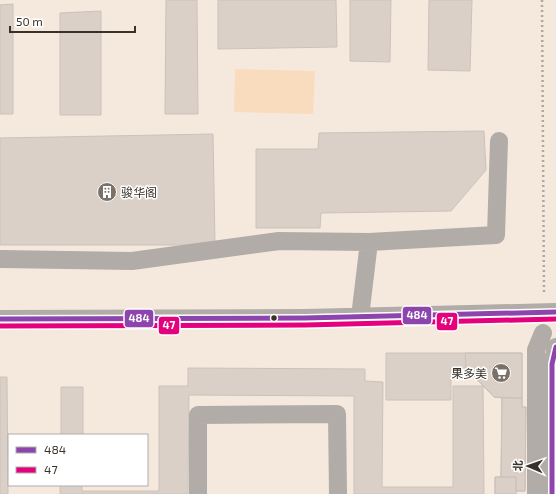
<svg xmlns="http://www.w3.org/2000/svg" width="556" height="494" font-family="'Exo 2','Noto Sans SC',sans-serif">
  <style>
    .green { fill: #f9dbbe }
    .building { fill: #dad0c8; stroke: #ccc2b9 }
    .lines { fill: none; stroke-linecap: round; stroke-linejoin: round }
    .path { stroke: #ada8a2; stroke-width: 2.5; stroke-dasharray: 2 3; stroke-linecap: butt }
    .minor { stroke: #b1aca7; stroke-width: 18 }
    .bus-1-casing { stroke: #fff; stroke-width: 8 }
    .bus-2-casing { stroke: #fff; stroke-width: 8 }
    .bus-1 { stroke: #8e44ad; stroke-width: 5 }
    .bus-2 { stroke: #e5007d; stroke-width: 5 }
    .bus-dot { fill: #393129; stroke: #fff; stroke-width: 1.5 }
    .labels { text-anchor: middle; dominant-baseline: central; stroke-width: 3; stroke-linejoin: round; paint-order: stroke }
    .poi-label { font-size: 12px; fill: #393129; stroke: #fff; text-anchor: start }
    .line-badge { stroke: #fff; stroke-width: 1.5 }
    .badge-label { font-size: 11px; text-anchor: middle; font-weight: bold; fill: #fff }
  </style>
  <rect width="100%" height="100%" fill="#f5e9de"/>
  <!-- green -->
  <path class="green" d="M235 69 315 71 313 114 234 112Z"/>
  <!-- building -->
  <path class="building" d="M166 0H197L198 114H165Z
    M218 0H336L337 47 218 49Z
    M350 0H391L390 62 350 61Z
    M429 0H472L470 71 428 70Z
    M13 4V114H0V5Z
    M101 11V115H60V13Z
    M484 131 486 170 451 211 321 213 320 228H256V149H318L319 133Z
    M213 134 215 245H0V138Z
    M386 353H522V407H526L525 491H516V494H495V477H501L502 398 494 397 466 368H451V400H386Z
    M465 353H522V398L494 397 466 368Z
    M188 368 365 369V381L383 382 382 487H453V386H483L484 494H354V396L189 395 188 494H60V485H82V491H159V386H188Z
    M0 377H7L8 494H0Z
    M61 387H83V435H61Z
    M502 398H522V407H526L525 491H516V477H501Z
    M495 477H516V494H495Z"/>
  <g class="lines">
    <!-- path -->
    <path class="path" d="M542 0 544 295"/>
    <!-- minor -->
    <path class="minor" d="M369 242 496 235 499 141
      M0 259 132 261 279 241 369 242 360 317
      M0 319 305 318 556 312
      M198 494V415L337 414 338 494
      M536 494V350L543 333
      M552 494V364L556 347"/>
    <!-- bus-1 casing -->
    <g class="bus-1-casing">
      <path id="bus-1" d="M0 319 305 318 556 312
        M552 494V364L556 347"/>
    </g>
    <!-- bus-2 casing -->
    <g class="bus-2-casing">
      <path id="bus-2" d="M0 326 305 325 556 319"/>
    </g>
    <!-- bus-1 -->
    <use href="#bus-1" class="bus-1"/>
    <!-- bus-2 -->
    <use href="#bus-2" class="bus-2"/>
  </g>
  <!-- icons -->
  <defs>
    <g id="building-disc" transform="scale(1)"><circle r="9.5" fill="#7b7168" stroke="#fff"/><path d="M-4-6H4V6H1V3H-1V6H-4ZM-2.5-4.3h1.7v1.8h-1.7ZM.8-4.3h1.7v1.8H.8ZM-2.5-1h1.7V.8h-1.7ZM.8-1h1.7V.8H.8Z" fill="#fff"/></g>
    <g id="supermarket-disc" transform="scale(1)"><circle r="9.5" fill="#7b7168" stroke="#fff"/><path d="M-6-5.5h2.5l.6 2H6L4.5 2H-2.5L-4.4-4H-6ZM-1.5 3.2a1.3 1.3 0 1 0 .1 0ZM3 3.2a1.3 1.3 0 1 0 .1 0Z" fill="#fff"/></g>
  </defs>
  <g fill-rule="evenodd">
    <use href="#building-disc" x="107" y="192"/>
    <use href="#supermarket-disc" x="501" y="373"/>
  </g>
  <!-- markers -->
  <circle class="bus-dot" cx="274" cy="318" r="3.5"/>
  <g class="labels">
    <!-- poi labels -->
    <g class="poi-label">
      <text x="121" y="192">骏华阁</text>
      <text x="487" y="373" text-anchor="end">果多美</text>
    </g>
  </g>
  <g class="line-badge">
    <rect x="402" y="306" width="30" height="19" rx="4" fill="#8e44ad"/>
    <rect x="124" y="309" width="30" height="19" rx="4" fill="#8e44ad"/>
    <rect x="436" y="312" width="22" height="19" rx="4" fill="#e5007d"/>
    <rect x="158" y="316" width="22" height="19" rx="4" fill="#e5007d"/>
  </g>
  <g class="badge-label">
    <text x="417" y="319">484</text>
    <text x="139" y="322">484</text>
    <text x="447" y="325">47</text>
    <text x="169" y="329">47</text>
  </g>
  <!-- legend -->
  <rect x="8" y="434" width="140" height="52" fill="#ffffff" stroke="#b0ada9"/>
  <rect x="16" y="447" width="20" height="6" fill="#8e44ad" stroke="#b0ada9"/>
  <text x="44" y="454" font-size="12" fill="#393129">484</text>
  <rect x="16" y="467" width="20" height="6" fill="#e5007d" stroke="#b0ada9"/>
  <text x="44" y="474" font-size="12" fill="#393129">47</text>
  <!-- north arrow -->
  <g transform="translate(528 466) rotate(272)" stroke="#ffffff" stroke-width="3" paint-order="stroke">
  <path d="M0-3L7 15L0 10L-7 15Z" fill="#393129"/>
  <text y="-6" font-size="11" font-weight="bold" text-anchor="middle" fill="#393129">北</text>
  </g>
  <!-- scale -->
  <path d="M10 26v6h125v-6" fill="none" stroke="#393129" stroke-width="2"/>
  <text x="16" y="26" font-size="12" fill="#393129" stroke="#ffffff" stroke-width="3" paint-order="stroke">50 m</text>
</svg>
